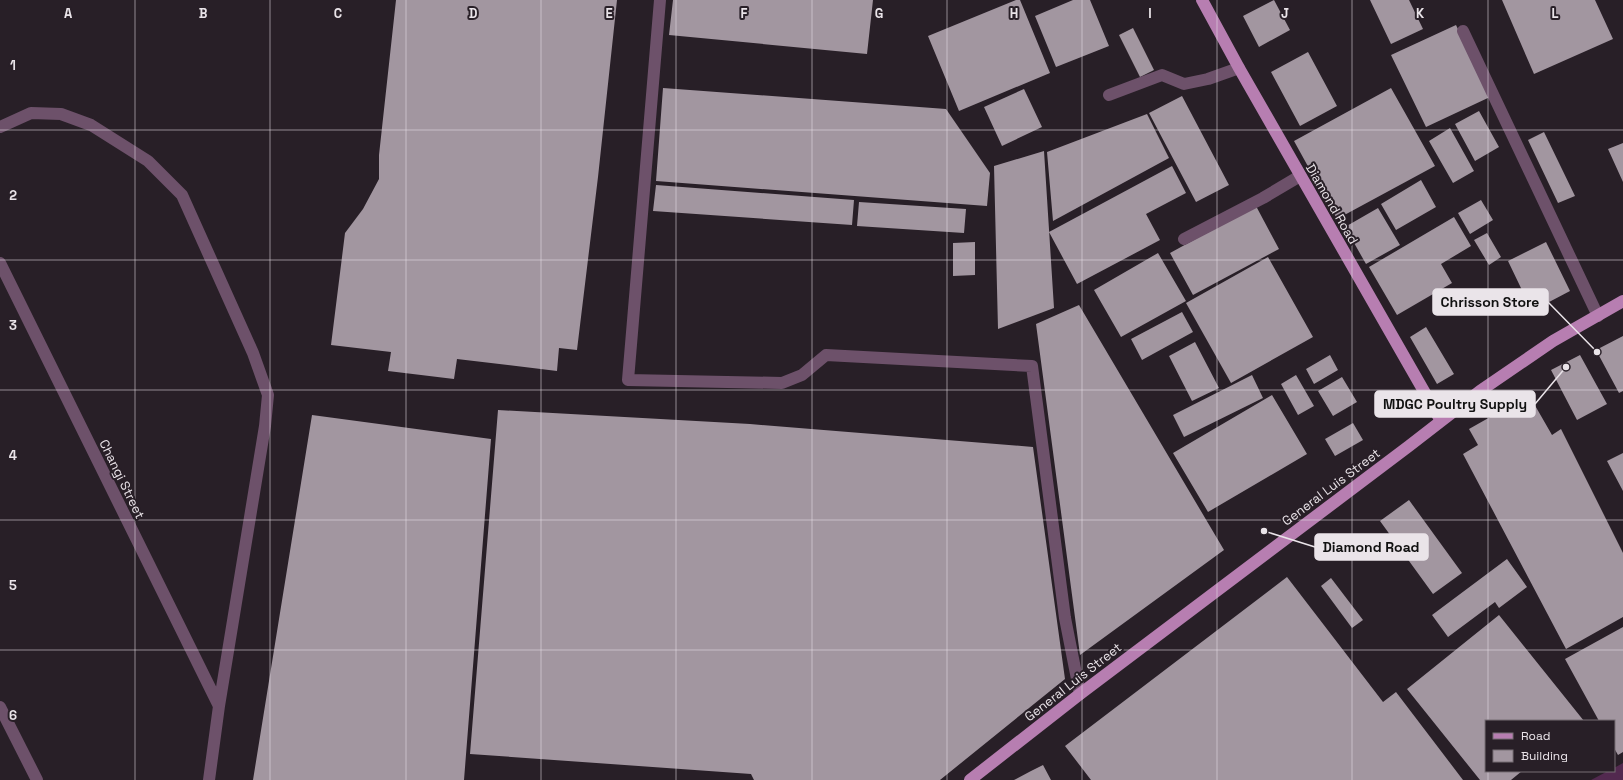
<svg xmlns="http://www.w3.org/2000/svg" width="1623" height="780" font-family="'Space Grotesk',sans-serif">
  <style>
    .green { fill: #52294f }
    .building { fill: #a296a0 }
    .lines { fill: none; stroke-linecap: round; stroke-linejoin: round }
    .minor { stroke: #6d516a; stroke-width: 12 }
    .major { stroke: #b77eb1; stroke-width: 12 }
    .grid { fill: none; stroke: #eae4e9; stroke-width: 1; stroke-opacity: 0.55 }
    .labels { text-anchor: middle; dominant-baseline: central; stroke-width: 4; stroke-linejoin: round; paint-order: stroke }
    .street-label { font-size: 13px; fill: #eae4e9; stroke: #281f27 }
    .grid-label { font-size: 13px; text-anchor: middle; font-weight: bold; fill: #eae4e9; stroke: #281f27; stroke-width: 4; stroke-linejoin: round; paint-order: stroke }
    .leader { fill: none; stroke: #eae4e9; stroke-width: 1.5 }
    .callout-dot { fill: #eae4e9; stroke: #281f27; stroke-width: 1.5 }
    .callout { fill: #eae4e9; stroke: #eae4e9; stroke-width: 1.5 }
    .callout-label { font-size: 14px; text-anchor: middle; font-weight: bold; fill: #111 }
  </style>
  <rect width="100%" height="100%" fill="#281f27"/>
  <!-- green -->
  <path class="green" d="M1623 763V780H1591L1608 771H1614V768Z"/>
  <!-- building -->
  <path class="building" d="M396 0H617L598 177 577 350 559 348 557 371 457 359 454 379 388 371 391 352 331 345 345 233 363 209 379 179V155Z
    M673 0H873L867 54 669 35Z
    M1016 0H1020L1050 73 959 111 928 36Z
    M1073 0H1090L1109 46 1056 67 1035 16Z
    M1274 0 1290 30 1259 47 1243 16Z
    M1370 0H1409L1423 29 1391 44Z
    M1502 0H1595L1613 39 1534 74Z
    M1456 25 1490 97 1426 127 1391 55Z
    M1133 28 1154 70 1140 77 1119 35Z
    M1308 52 1337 106 1300 126 1271 72Z
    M663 88 946 109 990 173 987 206 656 181Z
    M1391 88 1435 166 1337 219 1294 141Z
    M1024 89 1042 127 1002 146 984 107Z
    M1182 96 1229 185 1196 202 1149 113Z
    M1479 111 1499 147 1475 161 1455 124Z
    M1147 114 1169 158 1053 221 1047 152Z
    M1450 128 1474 171 1453 183 1429 141Z
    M1544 132 1575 196 1558 203 1528 140Z
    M1623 143V182L1608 149Z
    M1044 151 1054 308 998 329 994 166Z
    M1172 166 1186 193 1146 214 1160 240 1077 284 1049 232Z
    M1421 180 1436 207 1396 230 1381 204Z
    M656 185 854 200 852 225 653 211Z
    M1481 200 1493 220 1470 234 1458 213Z
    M859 202 966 209 964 233 857 226Z
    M1256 206 1279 249 1193 295 1170 253Z
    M1378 208 1400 245 1366 264 1345 227Z
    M1454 217 1471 246 1441 264 1452 283 1397 315 1369 267Z
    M1487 233 1501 257 1489 265 1474 240Z
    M975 242V275L953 276V243Z
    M1546 242 1570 291 1532 311 1508 261Z
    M1158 253 1186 301 1121 337 1094 290Z
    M1268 257 1313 337 1231 383 1186 303Z
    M1079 305 1224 550 1080 655 1036 324Z
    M1182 312 1193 332 1142 360 1131 339Z
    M1426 327 1454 374 1437 384 1410 337Z
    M1623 336V391L1619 393 1596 350Z
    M1195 342 1219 388 1192 401 1169 356Z
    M1330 355 1338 370 1314 384 1306 369Z
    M1580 355 1607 404 1577 420 1551 370Z
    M1252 375 1263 398 1184 437 1173 415Z
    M1296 375 1314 406 1298 415 1281 384Z
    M1342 377 1357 402 1333 416 1318 391Z
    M1272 395 1307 454 1208 512 1173 453Z
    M1529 395 1552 435 1561 429 1623 553V617L1566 649 1463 454 1478 445 1469 429Z
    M498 410 750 424 1033 447 1065 679 940 780H754L751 774 470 754Z
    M312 415 491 439 464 780H253Z
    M1353 423 1363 440 1335 456 1325 439Z
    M1623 453V491L1607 461Z
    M1409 500 1462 573 1433 594 1380 521Z
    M1507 559 1527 587 1499 608 1495 602 1448 637 1432 615Z
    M1287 577 1383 702 1396 692 1463 780H1091L1065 746Z
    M1331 578 1363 620 1352 628 1321 586Z
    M1499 615 1584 721H1486V771H1522L1511 780H1480L1407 689Z
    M1623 627V752L1618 755 1614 748V721H1599L1565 659Z
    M1043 765 1051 780H1014L1031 771Z"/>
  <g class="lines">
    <!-- minor -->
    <path class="minor" d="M660 0 628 380 782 383 802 375 826 355 1032 366 1065 618 1080 694
      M1463 31 1598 316
      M1109 95 1162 75 1184 84 1208 79 1239 68
      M0 127 31 113 61 114 91 125 148 161 182 195 253 353 268 395 265 426 219 706 209 780
      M1184 239 1263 198 1300 176
      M0 263 219 706
      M0 707 37 780"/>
    <!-- major -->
    <path class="major" d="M1202 0 1239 68 1441 421
      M970 780 1080 694 1409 446 1480 391 1553 341 1623 301"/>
  </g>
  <!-- grid -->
  <path class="grid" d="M135 0V780M270 0V780M406 0V780M541 0V780M676 0V780M812 0V780M947 0V780M1082 0V780M1217 0V780M1352 0V780M1488 0V721M0 130H1623M0 260H1623M0 390H1623M0 520H1623M0 650H1623M1488 771V780"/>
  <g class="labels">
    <!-- street labels -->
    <g class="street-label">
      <text transform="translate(1332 204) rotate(60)">Diamond Road</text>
      <text transform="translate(122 479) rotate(64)">Changi Street</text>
      <text transform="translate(1331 487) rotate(-37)">General Luis Street</text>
      <text transform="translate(1073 682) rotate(-38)">General Luis Street</text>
    </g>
  </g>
  <g class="grid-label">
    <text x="68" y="18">A</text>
    <text x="203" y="18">B</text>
    <text x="338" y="18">C</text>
    <text x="473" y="18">D</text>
    <text x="609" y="18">E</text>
    <text x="744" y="18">F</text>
    <text x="879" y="18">G</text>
    <text x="1014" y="18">H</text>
    <text x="1150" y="18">I</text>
    <text x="1285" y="18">J</text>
    <text x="1420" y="18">K</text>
    <text x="1555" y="18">L</text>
    <text x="13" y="70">1</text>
    <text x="13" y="200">2</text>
    <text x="13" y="330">3</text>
    <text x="13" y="460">4</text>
    <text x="13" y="590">5</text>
    <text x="13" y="720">6</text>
  </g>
  <!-- callouts -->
  <path class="leader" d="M1597 352L1548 302M1566 367L1535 404M1264 531L1315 547"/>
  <g class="callout-dot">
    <circle cx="1597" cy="352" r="4"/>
    <circle cx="1566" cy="367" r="4"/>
    <circle cx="1264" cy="531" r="4"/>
  </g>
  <g class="callout">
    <rect x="1433" y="289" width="115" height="26" rx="4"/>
    <rect x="1375" y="391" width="160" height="26" rx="4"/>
    <rect x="1315" y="534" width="113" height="26" rx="4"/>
  </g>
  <g class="callout-label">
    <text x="1490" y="307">Chrisson Store</text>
    <text x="1455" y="409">MDGC Poultry Supply</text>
    <text x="1371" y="552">Diamond Road</text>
  </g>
  <!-- legend -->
  <rect x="1485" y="720" width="130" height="52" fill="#281f27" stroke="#766e75"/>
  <rect x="1493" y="733" width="20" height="6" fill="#b77eb1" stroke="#766e75"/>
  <text x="1521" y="740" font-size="12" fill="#eae4e9">Road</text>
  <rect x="1493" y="750" width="20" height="12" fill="#a296a0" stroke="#766e75"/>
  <text x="1521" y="760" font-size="12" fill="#eae4e9">Building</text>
</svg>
